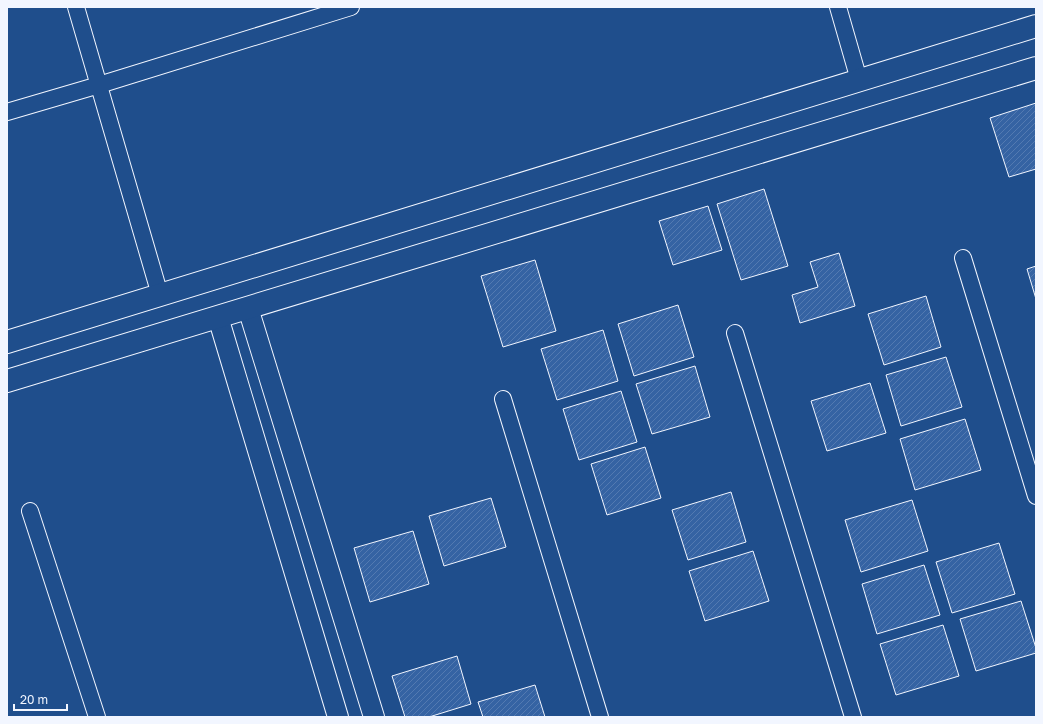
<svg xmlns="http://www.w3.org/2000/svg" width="1043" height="724" font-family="'Golos Text',sans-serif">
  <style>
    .building { fill: url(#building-hatch); stroke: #f2f6ff }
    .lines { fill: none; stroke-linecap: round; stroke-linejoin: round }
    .minor-casing { stroke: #f2f6ff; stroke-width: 18 }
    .tertiary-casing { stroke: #f2f6ff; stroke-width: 22 }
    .secondary-casing { stroke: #f2f6ff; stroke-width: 24 }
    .minor { stroke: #1f4e8c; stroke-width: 16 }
    .tertiary { stroke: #1f4e8c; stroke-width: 20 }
    .secondary { stroke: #1f4e8c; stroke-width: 22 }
  </style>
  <defs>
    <pattern id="building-hatch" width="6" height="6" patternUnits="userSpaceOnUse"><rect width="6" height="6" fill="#3563a3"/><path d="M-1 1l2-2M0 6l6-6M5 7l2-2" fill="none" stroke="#537ab1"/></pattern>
  </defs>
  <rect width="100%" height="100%" fill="#1f4e8c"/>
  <!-- building -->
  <path class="building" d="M1036 103V169L1009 177 990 118Z
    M764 189 788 266 741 280 717 204Z
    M708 206 722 250 673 265 659 221Z
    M839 253 855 306 800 323 792 295 818 287 810 262Z
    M535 260 556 331 503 347 481 276Z
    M1036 266V299L1027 269Z
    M926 296 941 347 884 365 868 314Z
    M678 305 694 357 634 376 618 324Z
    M603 330 618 381 557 400 541 349Z
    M946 357 962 407 901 426 886 375Z
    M695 366 710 417 652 434 636 384Z
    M870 383 886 433 827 451 811 401Z
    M621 391 637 442 579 460 563 409Z
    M965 419 981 470 915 490 900 439Z
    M645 447 661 498 607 515 591 464Z
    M731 492 746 542 688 560 672 510Z
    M491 498 506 547 444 566 429 516Z
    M912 500 928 551 861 572 845 520Z
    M413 531 429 584 370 602 354 548Z
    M999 543 1015 594 952 613 936 562Z
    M753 551 769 601 705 621 689 571Z
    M924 565 940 615 877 634 862 584Z
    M1021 601 1036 648V653L976 671 960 619Z
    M943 625 959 676 896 695 880 644Z
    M457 656 471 704 429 717H405L392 676Z
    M535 685 545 717H483L478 702Z"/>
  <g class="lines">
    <!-- minor casing -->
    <g class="minor-casing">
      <path id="minor" d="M76 7 160 295
        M838 7 859 80
        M7 112 99 85 351 7
        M963 258 1036 496
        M735 333 853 717
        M503 399 600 717
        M30 511 97 717"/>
    </g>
    <!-- tertiary casing -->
    <g class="tertiary-casing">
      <path id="tertiary" d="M248 308 374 717
        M218 317 338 717"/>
    </g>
    <!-- secondary casing -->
    <g class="secondary-casing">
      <path id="secondary" d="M7 342 1036 26
        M7 381 1036 68"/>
    </g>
    <!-- minor -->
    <use href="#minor" class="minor"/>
    <!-- tertiary -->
    <use href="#tertiary" class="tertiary"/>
    <!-- secondary -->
    <use href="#secondary" class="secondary"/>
  </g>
  <!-- border -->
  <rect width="1043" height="724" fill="none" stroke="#f2f6ff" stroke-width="16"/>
  <!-- scale -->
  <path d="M14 704v6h53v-6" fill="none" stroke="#f2f6ff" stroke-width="2"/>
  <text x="20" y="704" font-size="12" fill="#f2f6ff" stroke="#1f4e8c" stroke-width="3" paint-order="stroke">20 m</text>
</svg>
